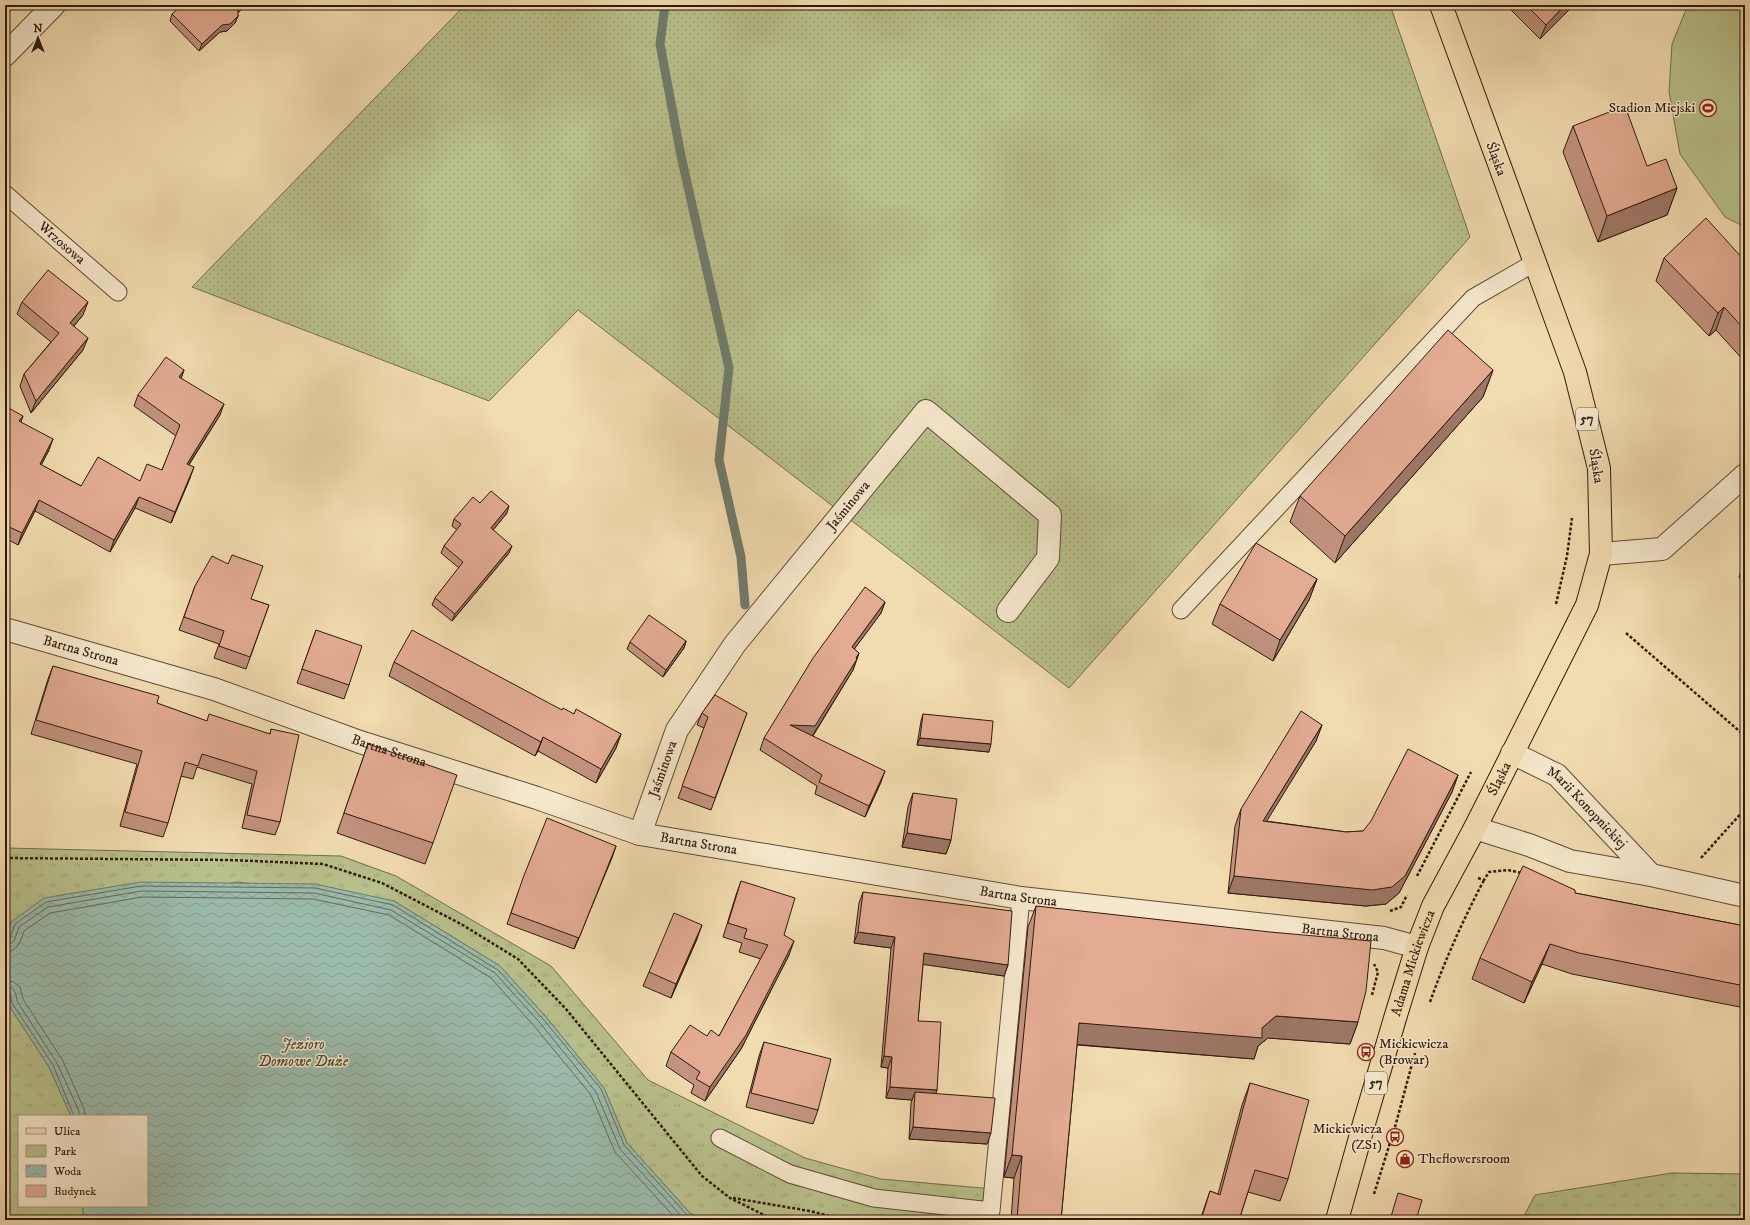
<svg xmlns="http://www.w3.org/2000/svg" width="1750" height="1225" font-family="'IM FELL DW Pica',serif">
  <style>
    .grass { fill: url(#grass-dots); stroke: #746d4c }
    .park { fill: url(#park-tufts); stroke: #746d4c }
    .pitch { fill: #b8c08c; stroke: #746d4c }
    .water { fill: url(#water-waves); stroke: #707b6b }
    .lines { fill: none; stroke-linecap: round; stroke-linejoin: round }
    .shore { stroke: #666a5c; stroke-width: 1 }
    .stream { stroke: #707b6b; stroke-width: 9 }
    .service-casing { stroke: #604a35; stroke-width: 19 }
    .minor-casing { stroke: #604a35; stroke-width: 24 }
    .tertiary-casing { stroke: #604a35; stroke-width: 24 }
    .primary-casing { stroke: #301a0c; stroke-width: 24 }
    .path { stroke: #301a0c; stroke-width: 2.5; stroke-dasharray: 3 2; stroke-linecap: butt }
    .service { stroke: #f6e8cc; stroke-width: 17 }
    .minor { stroke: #f6e8cc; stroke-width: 22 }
    .tertiary { stroke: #f6e8cc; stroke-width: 22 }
    .primary { stroke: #f1dbb0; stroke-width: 22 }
    .wall { fill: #c2937e; stroke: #301a0c }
    .shaded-wall { fill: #9e7866; stroke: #301a0c }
    .building { fill: #e2ab92; stroke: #301a0c }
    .labels { text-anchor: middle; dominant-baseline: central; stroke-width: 3; stroke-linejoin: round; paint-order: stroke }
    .shield { fill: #f6e8cc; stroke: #6b5846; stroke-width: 1 }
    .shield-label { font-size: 13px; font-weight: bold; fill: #301a0c }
    .poi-label { font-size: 14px; fill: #301a0c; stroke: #f6e8cc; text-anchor: end }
    .street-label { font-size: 14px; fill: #301a0c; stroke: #f6e8cc }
    .water-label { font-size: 15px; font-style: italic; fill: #504a3c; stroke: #f6e8cc }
  </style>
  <defs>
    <pattern id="grass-dots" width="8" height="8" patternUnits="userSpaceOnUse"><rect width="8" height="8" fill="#b8c08c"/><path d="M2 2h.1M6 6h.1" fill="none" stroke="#9ea478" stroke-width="1.8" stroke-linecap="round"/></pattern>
    <pattern id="park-tufts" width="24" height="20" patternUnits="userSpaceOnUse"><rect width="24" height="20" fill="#b8c08c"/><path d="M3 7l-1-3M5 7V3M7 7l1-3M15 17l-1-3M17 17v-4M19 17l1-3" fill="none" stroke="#9ea478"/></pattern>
    <pattern id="water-waves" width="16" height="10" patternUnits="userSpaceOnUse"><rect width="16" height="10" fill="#9bbbab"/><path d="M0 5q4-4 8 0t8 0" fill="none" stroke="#86a092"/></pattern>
  </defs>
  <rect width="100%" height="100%" fill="#f1dbb0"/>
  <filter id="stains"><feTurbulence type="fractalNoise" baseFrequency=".005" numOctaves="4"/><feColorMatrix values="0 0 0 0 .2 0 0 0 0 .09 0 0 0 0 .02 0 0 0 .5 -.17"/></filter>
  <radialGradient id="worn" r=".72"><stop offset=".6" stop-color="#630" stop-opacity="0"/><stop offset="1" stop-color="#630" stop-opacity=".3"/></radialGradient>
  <!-- grass -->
  <path class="grass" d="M465 5H1390L1470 237 1069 688 578 310 489 401 192 287Z"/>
  <!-- park -->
  <path class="park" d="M5 848 341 856 396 876 551 966 648 1080 805 1158 881 1179 993 1189 996 1220H703L690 1213 627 1143 604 1088 546 1017 500 966 394 901 237 882 11 922 5 942Z
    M5 980 8 1004 49 1067 71 1116H19V1206H83V1220H5Z
    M1672 1173 1745 1174V1220H1522L1535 1195Z"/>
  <!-- pitch -->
  <path class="pitch" d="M1688 5H1745V227L1725 217 1680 154 1669 92 1672 44Z"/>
  <!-- water -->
  <path class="water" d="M141 882 315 884 394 901 500 966 546 1017 604 1088 627 1143 690 1213 703 1220H83V1206H147V1116H71L49 1067 8 1004 5 980V942L11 922 44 898Z"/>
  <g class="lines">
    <!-- shore -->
    <path class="shore" d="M5 940 10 938 15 924 46 902 141 886 315 888 393 905 498 970 543 1019 601 1089 624 1145 687 1215 695 1220
      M5 945 10 944 14 941 19 927 48 907 142 891 314 893 391 910 495 973 540 1023 596 1092 620 1149 685 1220
      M5 951H11L17 947 20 942 24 931 50 913 142 897 313 899 389 915 491 978 535 1027 591 1095 615 1152 677 1220
      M5 980 14 982 20 987 23 999 63 1061 84 1109 85 1116
      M5 986C15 987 16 993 17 1001L57 1063 79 1111V1116
      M5 991 10 993 12 1003 53 1065 74 1116"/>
    <!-- stream -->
    <path class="stream" d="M665 5 660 44 681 156 729 368 719 460 741 557 745 605"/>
    <!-- service casing -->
    <g class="service-casing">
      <g id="service">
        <path id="s1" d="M5 194 118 292"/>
        <path d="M1181 610 1473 298 1534 263"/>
        <path d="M720 1138 790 1174 874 1198 991 1211 1021 898"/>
      </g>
    </g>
    <!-- minor casing -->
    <g class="minor-casing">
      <g id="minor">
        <path d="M5 55 54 5"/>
        <path d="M1601 554 1662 549 1745 475"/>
        <path id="s2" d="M640 834 677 730 735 644 926 411 1050 515 1048 558 1008 611"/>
      </g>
    </g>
    <!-- tertiary casing -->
    <g class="tertiary-casing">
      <g id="tertiary">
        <path id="s3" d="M5 629 214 689 360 742 537 798 640 834 1021 898 1384 938 1417 947"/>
        <path id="s4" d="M1512 753 1557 775 1651 875"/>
        <path d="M1475 828 1529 845 1570 861 1651 875 1745 896"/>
      </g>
    </g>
    <!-- primary casing -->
    <g class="primary-casing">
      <g id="primary">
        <path id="s5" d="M1337 1220 1365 1120 1396 1015 1417 947 1433 906 1475 828 1587 605 1601 554 1599 468 1575 372 1441 5"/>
      </g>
    </g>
    <!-- path -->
    <path class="path" d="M1556 604 1567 556 1572 518
      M1626 633 1745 736
      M5 858 230 860 323 864 382 883 461 924 518 959 566 1009 702 1176 730 1198 774 1220
      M1701 858 1745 809
      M1417 876 1471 772
      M1478 878 1484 880 1489 872 1508 870 1522 873
      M1390 911 1401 907 1407 895
      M1372 995 1378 972 1374 964
      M1430 1002C1445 960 1463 920 1484 880
      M1374 1194 1395 1127 1415 1053
      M733 1198 810 1211 845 1220
      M1742 1220 1745 1219"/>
    <!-- service -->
    <use href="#service" class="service"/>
    <!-- minor -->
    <use href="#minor" class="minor"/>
    <!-- tertiary -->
    <use href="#tertiary" class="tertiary"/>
    <!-- primary -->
    <use href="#primary" class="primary"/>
  </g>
  <!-- wall -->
  <path class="wall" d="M1506 5H1573L1572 7 1540 39Z
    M172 14H238V16L235 23 227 31 220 32 199 51 170 21Z
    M1573 126 1647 166 1677 188 1667 215 1598 242 1563 152Z
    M1664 258 1745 261V362L1716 330 1709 336 1656 281Z
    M22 302 83 315 74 326 83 350 31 413 20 386 24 374 51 342 17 314Z
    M184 370 181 378 220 415 189 465 190 478 171 523 135 508 110 552 35 511 18 545 5 538V406L49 450 41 465 81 486 140 481 162 470 176 436 134 406 138 395Z
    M1493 370 1483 397 1335 563 1290 522 1300 496Z
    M480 503 507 513 493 530 509 553 452 621 432 605 435 598 459 568 441 553 444 546 457 530 452 526 454 519Z
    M1745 549V584L1739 577 1745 561 1742 558Z
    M1317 579 1309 600 1273 661 1212 624 1220 604Z
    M195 586 251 599 269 605 246 669 214 658 219 644 179 630Z
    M885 602 881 613 854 649 859 653 853 670 813 736 881 782 865 817 815 794 817 786 760 750 764 738Z
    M316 630 349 685 344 699 297 683Z
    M686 641 684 648 663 677 627 649 630 642Z
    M394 662 574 714 621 734 616 748 596 783 538 751 535 756 389 676Z
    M53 666 206 721 270 734 271 729 280 822 275 835 242 828 252 784 197 767 193 779 181 776 168 823 163 837 120 826 137 764 31 734 48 679Z
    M702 713H747L711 810 678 798 704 728 697 725Z
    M923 714 989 752 917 745 921 721Z
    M1322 725 1316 741 1266 821 1346 832 1363 831 1458 775 1452 792 1399 893 1386 904 1366 906 1228 893 1235 826 1241 809Z
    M368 744 433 843 425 864 337 833Z
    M913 793 951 840 946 854 902 847 908 807Z
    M616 846 574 949 507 924 519 890Z
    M741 881 784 935 789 955 741 1049 705 1101 691 1093 694 1085 666 1066 671 1052 707 1036H719L761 959 739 952 742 943 723 937 736 895Z
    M863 892 1008 965 1004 976 923 964 918 1021 937 1090 936 1093 987 1144 909 1139 911 1103 912 1100 886 1098 888 1068 881 1067 891 948 854 943 859 903Z
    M1575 893 1745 926V1008L1572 974 1542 964 1524 1003 1472 979 1480 958Z
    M1036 906 1358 1022 1350 1044 1268 1038 1258 1046 1254 1059 1077 1045 1061 1220H1011L1014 1178 1004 1177 1028 927Z
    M697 939 671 998 643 986 649 972Z
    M764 1042 818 1110 813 1124 746 1107 759 1056Z
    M1250 1083 1288 1179 1280 1201 1248 1192 1239 1220H1200L1210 1191 1218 1194 1242 1105Z"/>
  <!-- shaded-wall -->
  <path class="shaded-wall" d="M242 5H246L235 16 238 9Z
    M1565 5H1573L1572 7 1540 39 1546 25Z
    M238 16 235 23 227 31 220 32 199 51 202 44 222 25Z
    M1677 188 1667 215 1598 242 1607 216Z
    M88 302 83 315 66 335 70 323Z
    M1724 307 1716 330 1709 336 1718 313Z
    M88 338 83 350 31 413 36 401Z
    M184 370 180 382 179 377Z
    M1493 370 1483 397 1335 563 1345 536Z
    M224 404 220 415 182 475 187 464Z
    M23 416 19 428V421Z
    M53 439 49 450 36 475 40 464Z
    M194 467 190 478 171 523 175 512Z
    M139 497 135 508 110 552 114 540Z
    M39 500 35 511 18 545 22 533Z
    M509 506 507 513 489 535 491 528Z
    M512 546 509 553 452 621 455 614Z
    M1317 579 1309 600 1273 661 1280 640Z
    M885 602 881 613 847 659 852 647Z
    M686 641 684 648 663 677 666 670Z
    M859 653 853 670 811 738 790 725 856 658Z
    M1322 725 1316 741 1257 837 1263 821Z
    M621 734 616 748 596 783 601 769Z
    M543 737 538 751 535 756 541 742Z
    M920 738 991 744 989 752 917 745Z
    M885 771 881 782 865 817 869 806Z
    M1458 775 1452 792 1399 893 1386 904 1366 906 1228 893 1234 876H1405Z
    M907 833 951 840 946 854 902 847Z
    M616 846 612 858 574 949 579 938Z
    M702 925 697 939 671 998 676 984Z
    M858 932 895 937 891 948 854 943Z
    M794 941 789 955 741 1049 705 1101 710 1087Z
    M1550 944 1542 964 1524 1003 1532 982Z
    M924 953 1008 965 1004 976 920 964Z
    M1276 1016 1358 1022 1350 1044 1268 1038 1258 1046 1254 1059 1071 1044 1079 1023 1262 1028Z
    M884 1056 892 1057 888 1068 881 1067Z
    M890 1087 937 1090 933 1101 915 1092 912 1100 886 1098Z
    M913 1127 991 1133 987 1144 909 1139Z
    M1012 1155 1022 1156 1014 1178 1004 1177Z"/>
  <!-- building -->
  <path class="building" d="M182 5H242L238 9V16L230 24 222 25 202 44 172 14Z
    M1526 5H1565L1546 25Z
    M1625 106 1647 166 1666 159 1677 188 1607 216 1573 126Z
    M1706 218 1745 261V330L1724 307 1718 313 1664 258Z
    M48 270 88 302 70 323 88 338 36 401 24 374 59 333 22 302Z
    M1448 330 1493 370 1345 536 1300 496Z
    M166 357 184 370 179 377 224 404 187 464 194 467 175 512 139 497 114 540 39 500 22 533 5 525V406L23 416 19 421 53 439 40 464 81 486 98 457 140 481 147 464 162 470 180 425 138 395Z
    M491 491 509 506 491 528 512 546 455 614 435 598 463 562 444 546 461 524 454 519 473 497 480 503Z
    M1256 543 1317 579 1280 640 1220 604Z
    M232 555 263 566 251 599 269 605 250 657 219 646 224 631 184 617 195 586 212 556 228 564Z
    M865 587 885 602 852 647 859 653 856 658 857 659 815 726 790 725 885 771 869 806 819 782 822 775 764 738 813 658Z
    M649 615 686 641 666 670 630 642Z
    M316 630 362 646 349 685 302 669Z
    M412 630 562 710 563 708 574 714 576 709 621 734 601 769 543 737 541 742 394 662Z
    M5 652 9 653 5 667Z
    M53 666 159 696 157 703 207 721 209 714 270 734 271 729 299 735 280 822 247 815 257 771 202 754 198 766 185 762 168 823 125 812 142 751 36 720Z
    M715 695 747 713 715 798 682 786 708 717 702 713Z
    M1301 711 1322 725 1263 821 1346 832 1363 831 1371 821 1408 749 1458 775 1405 876 1392 887 1372 890 1234 876 1241 809Z
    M923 714 993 721 991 744 920 738Z
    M368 744 457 775 433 843 344 813Z
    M913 793 957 799 951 840 907 833Z
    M547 818 616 846 579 938 511 913 523 878Z
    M1523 866 1575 890V893L1745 926V986L1579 953 1550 944 1532 982 1480 958Z
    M741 881 795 898 784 935 794 941 746 1035 710 1087 696 1079 700 1072 671 1052 690 1025 707 1036 711 1030 719 1036 768 945 744 938 747 929 728 923Z
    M863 892 1012 911 1008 965 924 953 918 1021 941 1022 937 1090 890 1087 892 1057 884 1056 895 937 858 932Z
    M1036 906 1270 932 1371 941 1366 991 1358 1022 1276 1016 1262 1028V1038L1079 1023 1061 1220H1017L1022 1156 1012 1155Z
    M674 913 702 925 676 984 649 972Z
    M764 1042 831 1059 818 1110 751 1093Z
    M1250 1083 1309 1100 1288 1179 1255 1170 1239 1220H1201L1210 1191 1220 1195Z
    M915 1092 995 1098 991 1133 913 1127Z
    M1398 1193 1422 1200 1416 1220H1390Z"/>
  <!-- icons -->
  <defs>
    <g id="stadium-ring" transform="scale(0.9)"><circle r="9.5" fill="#f6e8cc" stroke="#8f2418" stroke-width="1.5"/><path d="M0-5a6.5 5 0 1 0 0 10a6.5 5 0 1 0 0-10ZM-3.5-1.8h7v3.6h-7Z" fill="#8f2418"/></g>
    <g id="bus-ring" transform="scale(0.9)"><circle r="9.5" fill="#f6e8cc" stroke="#8f2418" stroke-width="1.5"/><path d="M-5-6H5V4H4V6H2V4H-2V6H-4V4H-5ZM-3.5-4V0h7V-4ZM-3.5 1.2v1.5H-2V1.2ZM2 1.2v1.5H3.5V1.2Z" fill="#8f2418"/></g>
    <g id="shop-ring" transform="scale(0.9)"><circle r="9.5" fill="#f6e8cc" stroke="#8f2418" stroke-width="1.5"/><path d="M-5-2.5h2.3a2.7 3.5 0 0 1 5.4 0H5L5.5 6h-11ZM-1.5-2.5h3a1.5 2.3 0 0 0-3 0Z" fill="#8f2418"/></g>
  </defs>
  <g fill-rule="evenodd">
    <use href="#stadium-ring" x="1708" y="108"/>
    <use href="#bus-ring" x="1366" y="1052"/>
    <use href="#bus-ring" x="1395" y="1137"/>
    <use href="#shop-ring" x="1405" y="1159"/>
  </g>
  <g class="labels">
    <!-- shield labels -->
    <g class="shield">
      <rect x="1576" y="408" width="22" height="22" rx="3"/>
      <rect x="1365" y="1072" width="22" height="22" rx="3"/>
    </g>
    <g class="shield-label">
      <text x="1587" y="419">57</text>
      <text x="1376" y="1083">57</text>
    </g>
    <!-- poi labels -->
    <g class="poi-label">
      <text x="1695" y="108">Stadion Miejski</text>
      <text x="1379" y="1044" text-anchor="start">Mickiewicza<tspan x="1379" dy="16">(Browar)</tspan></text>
      <text x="1382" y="1129">Mickiewicza<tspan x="1382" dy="16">(ZS1)</tspan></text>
      <text x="1418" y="1159" text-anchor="start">Theflowersroom</text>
    </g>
    <!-- street labels -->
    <g class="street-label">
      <text transform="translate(1496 159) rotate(70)">Śląska</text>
      <text stroke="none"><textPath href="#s1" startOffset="75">Wrzosowa</textPath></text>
      <text transform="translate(1596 466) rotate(81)">Śląska</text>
      <text stroke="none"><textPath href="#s2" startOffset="393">Jaśminowa</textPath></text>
      <text stroke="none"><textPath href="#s3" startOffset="79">Bartna Strona</textPath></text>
      <text stroke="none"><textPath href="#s3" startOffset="403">Bartna Strona</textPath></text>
      <text stroke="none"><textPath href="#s2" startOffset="69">Jaśminowa</textPath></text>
      <text stroke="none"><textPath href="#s5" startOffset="472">Śląska</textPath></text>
      <text stroke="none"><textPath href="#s4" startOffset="94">Marii Konopnickiej</textPath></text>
      <text stroke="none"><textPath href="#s3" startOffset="727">Bartna Strona</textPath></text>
      <text stroke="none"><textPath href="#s3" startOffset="1051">Bartna Strona</textPath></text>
      <text stroke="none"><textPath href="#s3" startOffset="1375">Bartna Strona</textPath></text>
      <text stroke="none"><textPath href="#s5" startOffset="268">Adama Mickiewicza</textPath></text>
    </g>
    <!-- water labels -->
    <g class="water-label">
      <text x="303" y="1044">Jezioro<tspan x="303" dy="17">Domowe Duże</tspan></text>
    </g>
  </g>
  <!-- margin -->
  <rect width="1750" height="1225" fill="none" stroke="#f1dbb0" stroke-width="20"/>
  <rect x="6" y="6" width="1738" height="1213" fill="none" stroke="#301a0c" stroke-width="2"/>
  <rect x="10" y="10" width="1730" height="1205" fill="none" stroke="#301a0c"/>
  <!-- legend -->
  <rect x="18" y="1115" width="130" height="92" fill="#f6e8cc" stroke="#a7967f"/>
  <rect x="26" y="1128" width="20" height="6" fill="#f1dbb0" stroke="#a7967f"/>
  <text x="54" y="1135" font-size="12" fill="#301a0c">Ulica</text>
  <rect x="26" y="1145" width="20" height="12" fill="url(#park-tufts)" stroke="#a7967f"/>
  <text x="54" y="1155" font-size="12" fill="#301a0c">Park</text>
  <rect x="26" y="1165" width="20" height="12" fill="url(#water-waves)" stroke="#a7967f"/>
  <text x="54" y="1175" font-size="12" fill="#301a0c">Woda</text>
  <rect x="26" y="1185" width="20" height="12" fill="#e2ab92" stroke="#a7967f"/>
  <text x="54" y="1195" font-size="12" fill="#301a0c">Budynek</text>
  <!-- north arrow -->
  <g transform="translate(38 38)" stroke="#f6e8cc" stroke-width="3" paint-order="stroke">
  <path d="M0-3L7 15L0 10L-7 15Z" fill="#301a0c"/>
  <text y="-6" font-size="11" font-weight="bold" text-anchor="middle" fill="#301a0c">N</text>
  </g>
  <rect width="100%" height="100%" filter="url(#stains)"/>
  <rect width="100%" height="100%" fill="url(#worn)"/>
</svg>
